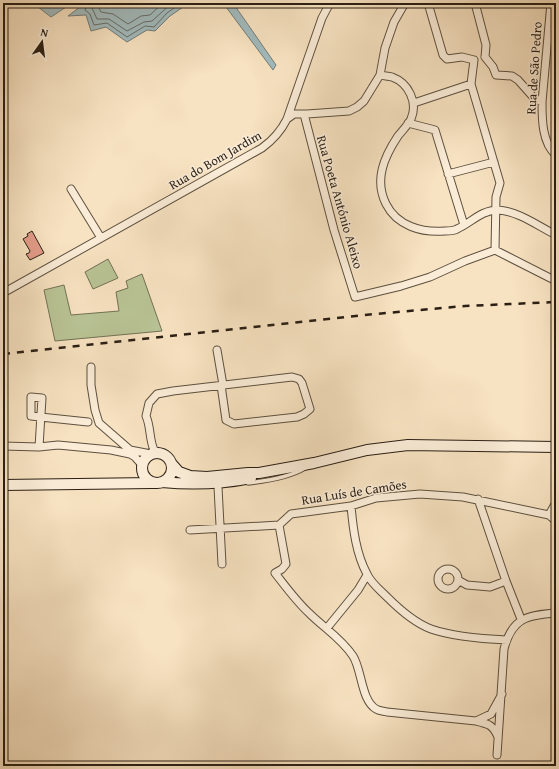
<svg xmlns="http://www.w3.org/2000/svg" width="559" height="769" font-family="'Gentium Book Plus',serif">
  <style>
    .green { fill: #b9c496; stroke: #727255 }
    .water { fill: #a2bbbe; stroke: #727d7a }
    .lines { fill: none; stroke-linecap: round; stroke-linejoin: round }
    .shore { stroke: #666d69; stroke-width: 1 }
    .building { fill: #e49d8a; stroke: #2a1f14 }
    .service-casing { stroke: #5d503f; stroke-width: 5.5 }
    .minor-casing { stroke: #5d503f; stroke-width: 9 }
    .secondary-casing { stroke: #2a1f14; stroke-width: 12 }
    .service { stroke: #faecd7; stroke-width: 3.5 }
    .minor { stroke: #faecd7; stroke-width: 7 }
    .secondary { stroke: #faecd7; stroke-width: 10 }
    .rail { stroke: #2a1f14; stroke-width: 2.5; stroke-dasharray: 7 7; stroke-linecap: butt }
    .labels { text-anchor: middle; dominant-baseline: central; stroke-width: 3; stroke-linejoin: round; paint-order: stroke }
    .street-label { font-size: 13px; fill: #2a1f14; stroke: #faecd7 }
  </style>
  <rect width="100%" height="100%" fill="#f7e2c1"/>
  <filter id="stains"><feTurbulence type="fractalNoise" baseFrequency=".005" numOctaves="4"/><feColorMatrix values="0 0 0 0 .2 0 0 0 0 .09 0 0 0 0 .02 0 0 0 .5 -.17"/></filter>
  <radialGradient id="worn" r=".72"><stop offset=".6" stop-color="#630" stop-opacity="0"/><stop offset="1" stop-color="#630" stop-opacity=".3"/></radialGradient>
  <!-- green -->
  <path class="green" d="M108 259 118 278 93 289 85 272Z
    M142 274 162 331 55 341 44 290 64 285 71 315 119 311 116 292 128 288 126 281Z"/>
  <!-- water -->
  <path class="water" d="M33 3H68L66 7 51 17Z
    M85 3H189L170 16 155 31 147 30 127 42 106 27 91 31 86 15 68 16Z
    M223 3H233L276 65 273 70Z"/>
  <g class="lines">
    <!-- shore -->
    <path class="shore" d="M87 3 85 10 90 14 94 25 107 23 127 37 145 26 154 27 167 13 181 3
      M92 3V8L97 19H109L127 31 144 22 152 21 172 3
      M98 3V6L101 12 113 14 128 24 141 16 150 15 163 3"/>
  </g>
  <!-- building -->
  <path class="building" d="M32 231 44 253 30 260 26 254 29 253 30 251 23 239 28 236 27 234Z"/>
  <g class="lines">
    <!-- service casing -->
    <g class="service-casing">
      <path id="service" d="M248 483C266 481 290 477 305 468"/>
    </g>
    <!-- minor casing -->
    <g class="minor-casing">
      <path id="minor" d="M428 3 443 55 447 59 462 57 474 60
        M475 3 486 45 485 57
        M551 3 542 102C542 119 542 143 556 155
        M485 57 493 67 496 75 512 76 518 80 534 98 542 102
        M474 60 471 84 500 183 496 197 495 250
        M380 75C384 76 388 76 392 77 409 83 418 103 411 119 408 125 402 131 398 136 384 157 374 180 386 204 397 226 422 233 445 231 449 231 454 231 457 229 471 223 481 210 498 210 518 211 538 226 556 235
        M414 103 471 84
        M304 114 334 230 355 297 401 286 430 277 465 261 495 250 556 281
        M287 119 294 114H307L349 111 357 107 364 101 380 75 385 48 394 22 405 3
        M408 123 435 130 464 225
        M448 174 494 162
        M71 189 101 238
        M3 293 262 148C273 140 281 131 287 119L322 18 330 3
        M217 350 223 385
        M91 367V385L95 410 99 423 130 450 151 454
        M3 446 39 447 58 445 111 450 130 454 135 457 142 465
        M39 447 42 398 31 397V416L88 422
        M162 454 154 450C149 439 151 427 146 416L149 403 157 394 173 391 292 377 299 379 302 383 310 409 304 414 297 417 234 424 226 420 221 385
        M218 487 222 564
        M478 499 506 581 521 619
        M351 506C353 528 356 554 367 574 371 583 380 590 387 597 399 609 415 623 431 629 451 636 485 639 507 640
        M549 515 554 506 556 504
        M279 525 286 564 282 569 275 573C286 587 296 601 309 613 324 628 341 638 353 656 362 670 361 700 376 709 379 711 383 711 387 712L476 721 491 714 502 694
        M190 530 279 525 291 514 351 506 376 498 420 494 463 497 549 515 556 521
        M438 579a10 10 0 1 1 20 0a10 10 0 1 1-20 0Z
        M458 580 467 585 490 587 506 581
        M327 628 358 590 367 575
        M476 721C489 724 493 725 498 737
        M497 755 504 649C512 618 527 615 556 613"/>
    </g>
    <!-- secondary casing -->
    <g class="secondary-casing">
      <path id="secondary" d="M142 468a15 15 0 1 1 30 0a15 15 0 1 1-30 0Z
        M171 463 179 472 190 476 207 477 248 473H259L314 463 367 450 408 445 556 447
        M162 482C192 485 221 484 251 478
        M3 485 152 483"/>
    </g>
    <!-- service -->
    <use href="#service" class="service"/>
    <!-- minor -->
    <use href="#minor" class="minor"/>
    <!-- secondary -->
    <use href="#secondary" class="secondary"/>
    <!-- rail -->
    <path class="rail" d="M3 354 364 315 465 306 556 302"/>
  </g>
  <g class="labels">
    <!-- street labels -->
    <g class="street-label">
      <text transform="translate(534 68) rotate(-86)">Rua de São Pedro</text>
      <text transform="translate(215 160) rotate(-30)">Rua do Bom Jardim</text>
      <text transform="translate(340 202) rotate(74)">Rua Poeta António Aleixo</text>
      <text transform="translate(354 492) rotate(-9)">Rua Luís de Camões</text>
    </g>
  </g>
  <!-- margin -->
  <rect width="559" height="769" fill="none" stroke="#f7e2c1" stroke-width="16"/>
  <rect x="4" y="4" width="551" height="761" fill="none" stroke="#2a1f14" stroke-width="2"/>
  <rect x="8" y="8" width="543" height="753" fill="none" stroke="#2a1f14"/>
  <!-- north arrow -->
  <g transform="translate(42 42) rotate(14)" stroke="#faecd7" stroke-width="3" paint-order="stroke">
  <path d="M0-3L7 15L0 10L-7 15Z" fill="#2a1f14"/>
  <text y="-6" font-size="11" font-weight="bold" text-anchor="middle" fill="#2a1f14">N</text>
  </g>
  <rect width="100%" height="100%" filter="url(#stains)"/>
  <rect width="100%" height="100%" fill="url(#worn)"/>
</svg>
